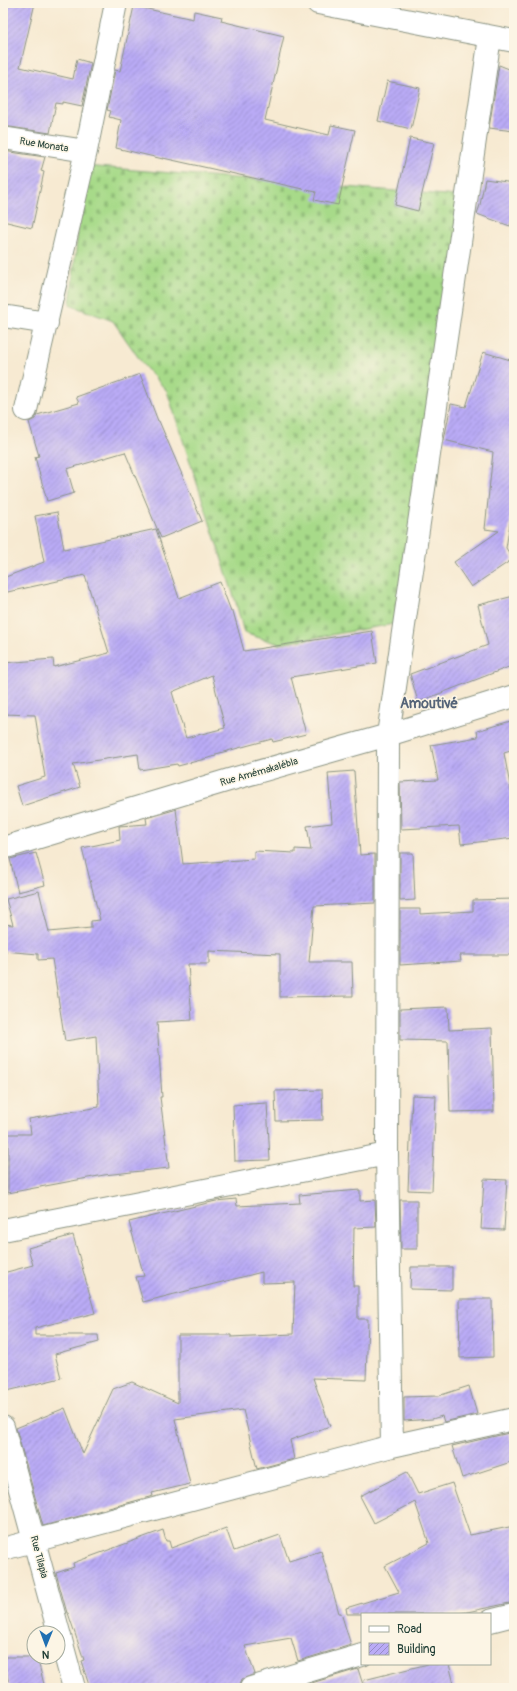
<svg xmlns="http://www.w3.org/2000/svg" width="517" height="1691" font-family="Pangolin,sans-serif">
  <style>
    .cemetery { fill: url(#cemetery-stones); stroke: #638c5e }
    .building { fill: url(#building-hatch); fill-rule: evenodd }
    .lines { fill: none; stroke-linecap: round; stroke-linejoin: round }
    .minor-casing { stroke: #8b9483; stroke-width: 24 }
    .minor { stroke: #fff; stroke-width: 22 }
    .labels { text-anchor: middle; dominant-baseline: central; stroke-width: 3; stroke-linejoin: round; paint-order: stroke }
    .street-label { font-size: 10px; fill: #1f3d34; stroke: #fcf5e5 }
    .district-label { font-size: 14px; font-weight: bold; fill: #556478; stroke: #fcf5e5 }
  </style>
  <defs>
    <pattern id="cemetery-stones" width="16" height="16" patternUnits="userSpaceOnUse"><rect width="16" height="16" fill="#a7da89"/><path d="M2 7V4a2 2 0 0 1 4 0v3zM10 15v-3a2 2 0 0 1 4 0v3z" fill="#8fbc77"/></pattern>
    <pattern id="building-hatch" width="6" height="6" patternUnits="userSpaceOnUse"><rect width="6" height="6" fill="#baabf6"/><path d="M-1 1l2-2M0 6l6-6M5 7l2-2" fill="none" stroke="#978cc8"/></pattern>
  </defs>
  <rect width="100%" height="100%" fill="#fcf5e5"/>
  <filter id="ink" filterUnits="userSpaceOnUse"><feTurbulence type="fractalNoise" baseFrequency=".025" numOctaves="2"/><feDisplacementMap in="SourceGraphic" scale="8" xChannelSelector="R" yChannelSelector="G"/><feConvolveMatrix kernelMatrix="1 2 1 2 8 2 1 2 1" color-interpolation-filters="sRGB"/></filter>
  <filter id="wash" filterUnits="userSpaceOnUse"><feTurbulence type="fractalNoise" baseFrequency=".012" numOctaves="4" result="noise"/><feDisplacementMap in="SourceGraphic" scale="16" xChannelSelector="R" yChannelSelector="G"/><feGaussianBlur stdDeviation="0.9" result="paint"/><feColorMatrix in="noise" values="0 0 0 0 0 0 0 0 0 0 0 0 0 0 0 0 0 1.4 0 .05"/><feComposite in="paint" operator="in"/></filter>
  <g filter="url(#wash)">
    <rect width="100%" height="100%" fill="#f7ead2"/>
    <!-- cemetery -->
    <path class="cemetery" d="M85 166 470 197 405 622 279 644 244 633 236 603 167 391 145 367 113 321 70 305Z"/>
    <g id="blocks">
      <!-- building -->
      <path class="building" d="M3 3H35L20 67 73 79 77 59 91 63 82 106 63 102V104L56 103 50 133 3 126Z
        M134 6 193 19 194 11 222 17 221 21 284 36 265 120 329 135 331 125 355 130 338 205 314 200 316 192 163 158V159L116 148 121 120 109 117 111 111 107 110 115 70 120 71Z
        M499 65 514 71V131L489 128Z
        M387 81 420 88 411 129 378 121Z
        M410 138 434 143 418 211 395 205Z
        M3 151 45 157 41 171 44 172 32 228 3 221Z
        M485 179 514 183V213L510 226 477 214 480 205Z
        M483 352 514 361V499L506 548 513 559 471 587 454 562 499 531 485 529 493 452 444 440 451 404 466 407Z
        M140 374 158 421H159L202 521 161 538 125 452 67 469 74 493 47 501 35 457 39 456 29 422 35 419 37 415 79 403 76 397Z
        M57 512 64 549 156 529 179 598 220 582 231 611H233L244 651 372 631 377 663 291 677 306 734 273 742 272 739 216 754V756L178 766 177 764 140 770 138 754 73 764 80 787 22 806 16 786 45 777 35 715 3 714V663L53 659 54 667 109 653 85 575 3 593V578L44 562 35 516ZM212 675 225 728 186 738 172 692Z
        M514 596V665L418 702 410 674 488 645 478 605Z
        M514 720V750L504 753 511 791H514V838L461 844 459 826 401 829 400 782 438 780 431 745 478 737 477 731Z
        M354 771 360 855 375 854V903L314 906 309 962H352L353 996 280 997V954L209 951V964H188L192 1020 157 1022 162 1097H160L169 1168 104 1175 8 1193V1134H31L29 1119 99 1107 96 1036 65 1041 52 959 38 960V954L3 951V924L13 925 6 899 39 891 49 932 91 928V921L100 920 82 848 120 840 119 826 147 824 146 818 174 810 176 809 183 864 254 859V851L295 853V849L311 850 307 826 332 823 328 773Z
        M36 853 45 885 18 892 10 859Z
        M400 853H413L415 900 400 901Z
        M514 899V955H460L461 961 400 965V909H420V914L473 911V900Z
        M448 1007 449 1030 492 1028 494 1111 450 1112 448 1041 400 1040V1009Z
        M322 1090 323 1120 276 1121 275 1091Z
        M412 1095 436 1096 432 1191 408 1190Z
        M267 1103 270 1160 235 1161 233 1105Z
        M484 1179 507 1180 504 1230 481 1229Z
        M360 1190V1201L375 1200 376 1227 354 1228 353 1286H358V1319H368L366 1380 313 1378 330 1426 290 1440 294 1459 257 1469 243 1410 175 1419 190 1484 152 1493 153 1496 43 1526 16 1428 65 1408 83 1454 113 1389 132 1382 178 1403V1335H231V1337L293 1334 295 1282 262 1283V1272L143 1302 136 1277 144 1276 129 1222 216 1201 236 1199 237 1206 300 1203 299 1195Z
        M400 1200H417V1249H401Z
        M73 1235 95 1313 35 1328V1335H98L99 1342 55 1354 61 1378 3 1392V1273L33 1265 28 1248Z
        M411 1267H452V1290L410 1289Z
        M459 1299H492L493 1357 460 1358Z
        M469 1386 477 1414 444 1422 442 1416 432 1419 404 1421V1397L438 1396Z
        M509 1433 514 1450V1461L462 1478 452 1446Z
        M407 1472 418 1494 452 1483 470 1535 514 1526V1602L458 1614H347L346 1608 399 1592 385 1566 429 1543 415 1502 374 1523 360 1496Z
        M226 1528 234 1551 280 1535 289 1561 321 1551 339 1613H341L351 1645 298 1661 291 1638 245 1646 255 1674 242 1679 239 1688H90L81 1661 84 1660 68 1613H67L56 1573 74 1567 73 1563 163 1530 166 1541H169L171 1548Z
        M3 1657H37L45 1688H10Z
        M428 1664H449L455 1688H365L364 1680Z
        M358 1669 364 1688H306L305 1685Z"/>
    </g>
  </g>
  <g filter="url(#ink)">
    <use href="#blocks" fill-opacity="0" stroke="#8b9483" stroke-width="1"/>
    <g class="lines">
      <!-- minor casing -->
      <g class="minor-casing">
        <path id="minor" d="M318 3 514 41
          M3 138 86 151
          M3 316 47 323
          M26 410 86 151 116 3
          M3 848 229 780 388 735 514 696
          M3 1230 387 1154
          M3 1427 74 1688
          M392 1446 387 1154 388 735 490 37
          M3 1549 392 1446 514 1419
          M490 1621 514 1615
          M251 1688 362 1655"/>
      </g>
      <!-- minor -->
      <use href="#minor" class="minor"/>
    </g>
  </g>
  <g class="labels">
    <!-- street labels -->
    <g class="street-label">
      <text transform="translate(44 145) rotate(9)">Rue Monata</text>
      <text transform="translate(259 772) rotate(-16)">Rue Amémakalébla</text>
      <text transform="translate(39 1557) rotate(75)">Rue Tilapia</text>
    </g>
    <!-- district labels -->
    <g class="district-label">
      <text x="429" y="703">Amoutivé</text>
    </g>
  </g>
  <!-- margin -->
  <rect width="517" height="1691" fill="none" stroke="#fcf5e5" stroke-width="16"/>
  <!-- legend -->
  <rect x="361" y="1613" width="130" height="52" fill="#fcf5e5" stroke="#a4ab9e"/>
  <rect x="369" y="1626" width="20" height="6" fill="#ffffff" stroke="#a4ab9e"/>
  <text x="397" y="1633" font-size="12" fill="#1f3d34">Road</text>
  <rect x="369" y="1643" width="20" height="12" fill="url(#building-hatch)" stroke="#a4ab9e"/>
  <text x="397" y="1653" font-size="12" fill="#1f3d34">Building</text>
  <!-- north arrow -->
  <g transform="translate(46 1645) rotate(181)"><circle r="19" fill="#fcf5e5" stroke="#a4ab9e"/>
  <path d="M0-3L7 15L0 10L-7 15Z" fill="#1f6fb2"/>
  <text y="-6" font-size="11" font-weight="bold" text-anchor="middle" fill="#1f3d34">N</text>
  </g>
</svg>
